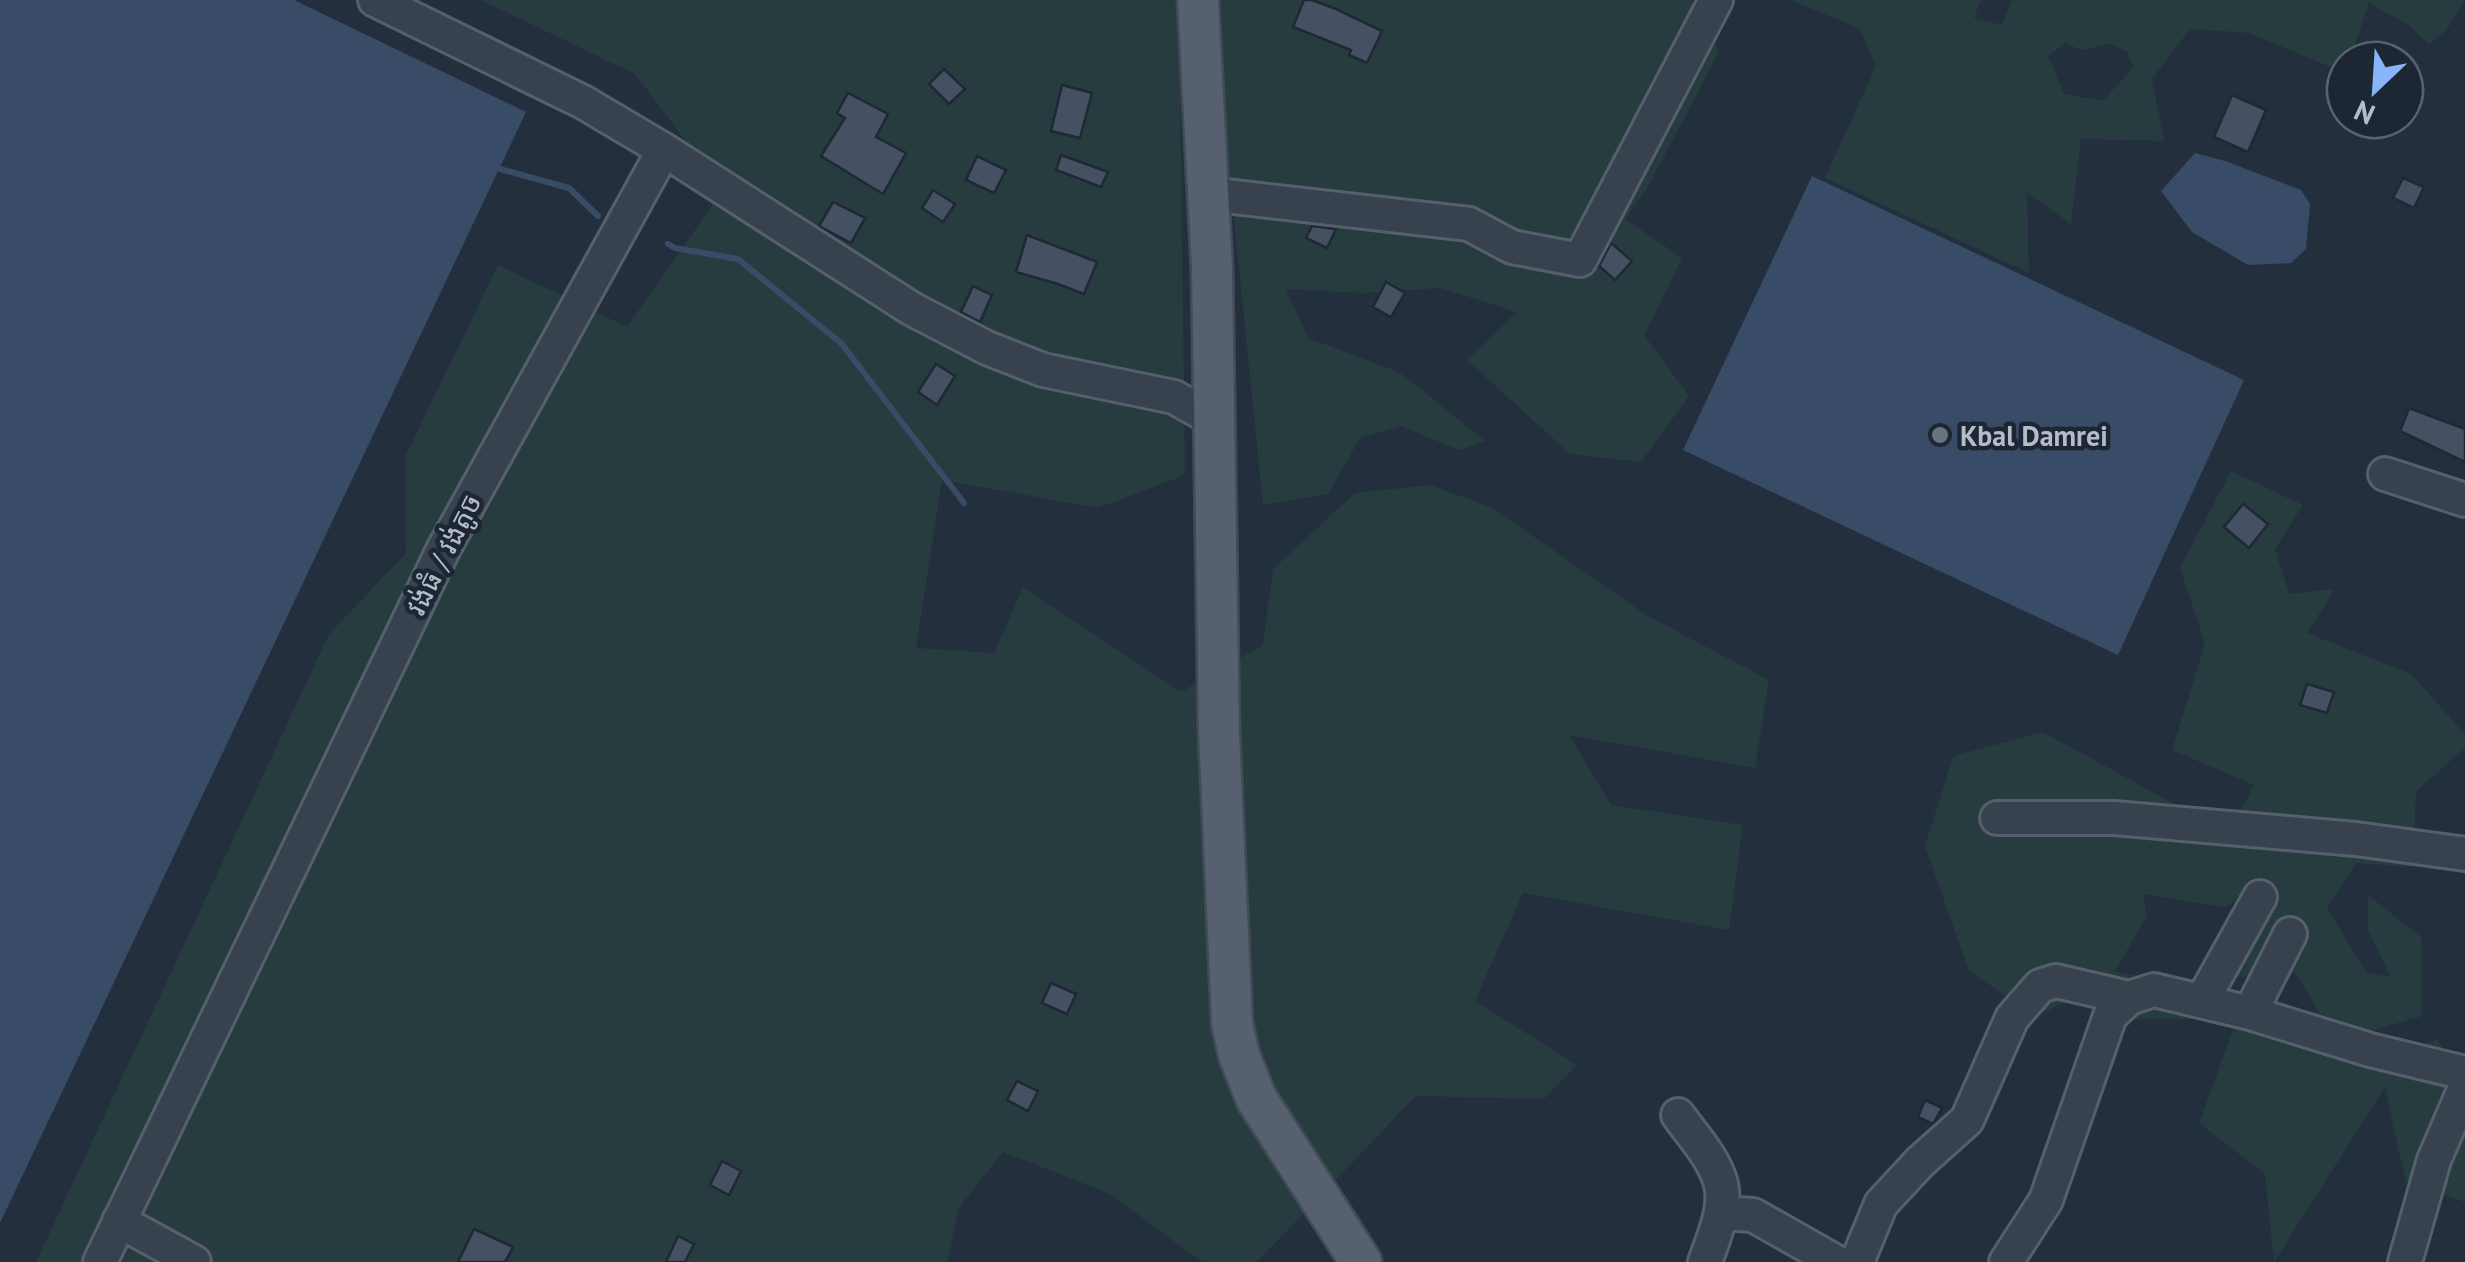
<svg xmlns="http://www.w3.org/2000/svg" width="2465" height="1262" font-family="'PT Sans','Noto Sans Khmer',sans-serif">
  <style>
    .green { fill: #263c3f; fill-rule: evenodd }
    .water { fill: #394c67 }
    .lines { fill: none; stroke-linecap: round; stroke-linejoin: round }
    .stream { stroke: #394c67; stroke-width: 6 }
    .building { fill: #455162; stroke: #1f2835; stroke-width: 2.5 }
    .minor-casing { stroke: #565f6c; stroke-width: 38 }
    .major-casing { stroke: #414a57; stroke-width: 45 }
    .minor { stroke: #38414e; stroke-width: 32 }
    .major { stroke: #56606e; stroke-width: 40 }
    .worship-dot { fill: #6b7280; stroke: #1d2633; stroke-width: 4 }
    .labels { text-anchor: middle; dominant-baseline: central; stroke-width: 9; stroke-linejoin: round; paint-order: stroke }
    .poi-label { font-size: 28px; font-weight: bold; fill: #b4bcc9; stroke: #1d2633; text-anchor: start }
    .street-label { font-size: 28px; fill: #b4bcc9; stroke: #1d2633 }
  </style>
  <rect width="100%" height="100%" fill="#242f3e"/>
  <!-- green -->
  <path class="green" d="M481 0H1179L1185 475 1098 508 942 480 916 648 994 653 1023 587 1181 692 1263 645 1273 569 1355 493 1430 485 1493 508 1646 615 1769 680 1755 768 1569 735 1611 805 1743 825 1729 930 1523 893 1475 1001 1577 1065 1544 1099 1416 1096 1257 1262H1202L1108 1193 1003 1152 958 1209 948 1262H36L329 634 406 553 405 457 498 265 627 327 723 190 635 74Z
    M1221 0H1692L1719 52 1648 187 1625 219 1682 258 1644 335 1689 396 1641 462 1570 454 1467 360 1517 312 1440 288 1362 293 1286 289 1308 338 1401 373 1485 441 1459 450 1401 426 1360 438 1328 494 1263 505 1224 120Z
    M1791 0H1981L1974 18 2002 25 2012 0H2465L2446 31 2429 44 2407 24 2369 3 2350 60H2345V73L2249 33 2190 29 2152 79 2164 141 2081 139 2071 224 2027 193 2029 273 1825 178 1876 66 1860 29ZM2066 43 2080 50 2111 44 2127 52 2133 67 2103 101 2064 94 2048 56Z
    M2231 471 2303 505 2275 549 2289 594 2335 589 2307 633 2411 674 2465 734V747L2416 792 2413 867 2356 863 2327 908 2367 973 2391 977 2368 930V895L2421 937 2422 1016 2366 1032 2393 1061 2437 1039 2456 1076 2465 1078V1202L2406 1183 2385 1087 2274 1262 2265 1174 2199 1123 2241 1008 2326 1024 2296 973 2235 977 2256 886 2225 907 2143 894 2147 916 2115 971 2193 989 2199 1019H2126L2076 997 2036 1016 1969 971 1925 846 1953 756 2043 732 2200 818 2236 821 2254 785 2172 750 2205 644 2180 568Z"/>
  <!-- water -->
  <path class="water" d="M0 0H294L526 112 0 1223Z
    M2195 153 2225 161 2301 190 2310 204 2306 249 2291 263 2248 265 2192 232 2161 191Z
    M1812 176 2244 380 2118 655 1683 450Z"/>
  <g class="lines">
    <!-- stream -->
    <path class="stream" d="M500 169 569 188 598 216
      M668 244 675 248 738 259 841 343 964 503"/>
  </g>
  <!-- building -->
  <path class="building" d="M1304 0H1312L1336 9 1382 31 1367 63 1349 55 1351 50 1293 27Z
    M944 69 965 89 949 104 929 84Z
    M1062 85 1092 93 1080 138 1051 131Z
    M848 93 888 114 876 137 906 153 883 194 821 156 845 118 837 113Z
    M2232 95 2266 110 2248 152 2214 137Z
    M1061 155 1108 172 1101 187 1056 170Z
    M977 156 1006 170 994 193 966 180Z
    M2403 178 2424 187 2414 208 2393 198Z
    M933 190 955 204 943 222 922 208Z
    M833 202 865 218 851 243 819 226Z
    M1312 226 1336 229 1327 248 1306 238Z
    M1027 235 1097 262 1084 294 1058 284 1016 272Z
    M1611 243 1632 261 1615 280 1599 266Z
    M1386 282 1405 293 1391 317 1373 307Z
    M973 286 992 295 980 322 961 312Z
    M936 364 955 376 937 405 918 392Z
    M2409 408 2465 429V462L2400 431Z
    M2243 504 2268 524 2249 548 2224 527Z
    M2307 684 2334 692 2327 713 2300 705Z
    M1051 983 1076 994 1067 1014 1042 1003Z
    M1017 1081 1038 1091 1028 1111 1007 1100Z
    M1925 1100 1942 1108 1933 1124 1918 1117Z
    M722 1161 741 1171 729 1195 710 1185Z
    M474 1229 513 1247 505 1262H458Z
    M678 1236 694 1244 685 1262H666Z"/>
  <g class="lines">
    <!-- minor casing -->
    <g class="minor-casing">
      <path id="minor" d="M375 0 583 102 664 150 912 309 987 348 1043 370 1174 397 1213 419
        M1208 194 1469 224 1512 247 1580 260 1716 0
        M2385 474 2465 500
        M1997 818H2114L2356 839 2465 854
        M2202 1001 2260 897
        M2250 1013 2370 1050 2465 1073
        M1678 1115C1693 1136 1714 1158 1721 1184 1727 1208 1713 1239 1705 1262
        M1721 1213 1753 1215 1836 1262
        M119 1221 194 1262
        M100 1262 443 550 664 150
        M1857 1262 1881 1204 1920 1162 1967 1120 2012 1018 2040 986 2056 981 2129 998
        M2006 1262 2046 1200 2110 1016 2129 998 2154 990 2250 1013 2290 934
        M2405 1262 2434 1160 2465 1088"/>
    </g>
    <!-- major casing -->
    <g class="major-casing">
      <path id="major" d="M1198 0 1212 269 1219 732 1232 1023 1239 1055 1256 1098 1361 1262"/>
    </g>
    <!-- minor -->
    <use href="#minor" class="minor"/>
    <!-- major -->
    <use href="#major" class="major"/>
  </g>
  <!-- markers -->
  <circle class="worship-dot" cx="1940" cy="435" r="10"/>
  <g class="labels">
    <!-- poi labels -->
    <g class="poi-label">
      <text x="1960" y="435">Kbal Damrei</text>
    </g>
    <!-- street labels -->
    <g class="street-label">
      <text transform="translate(443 554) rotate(-63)">វង់ធំ / វង់តូច</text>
    </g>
  </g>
  <!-- north arrow -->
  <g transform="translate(2375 90) rotate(205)"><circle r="48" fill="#1d2633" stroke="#59626f" stroke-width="2.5"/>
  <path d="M0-8L18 38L0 25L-18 38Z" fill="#8ab4f8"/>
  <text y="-15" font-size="28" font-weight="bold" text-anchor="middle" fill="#b4bcc9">N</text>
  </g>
</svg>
